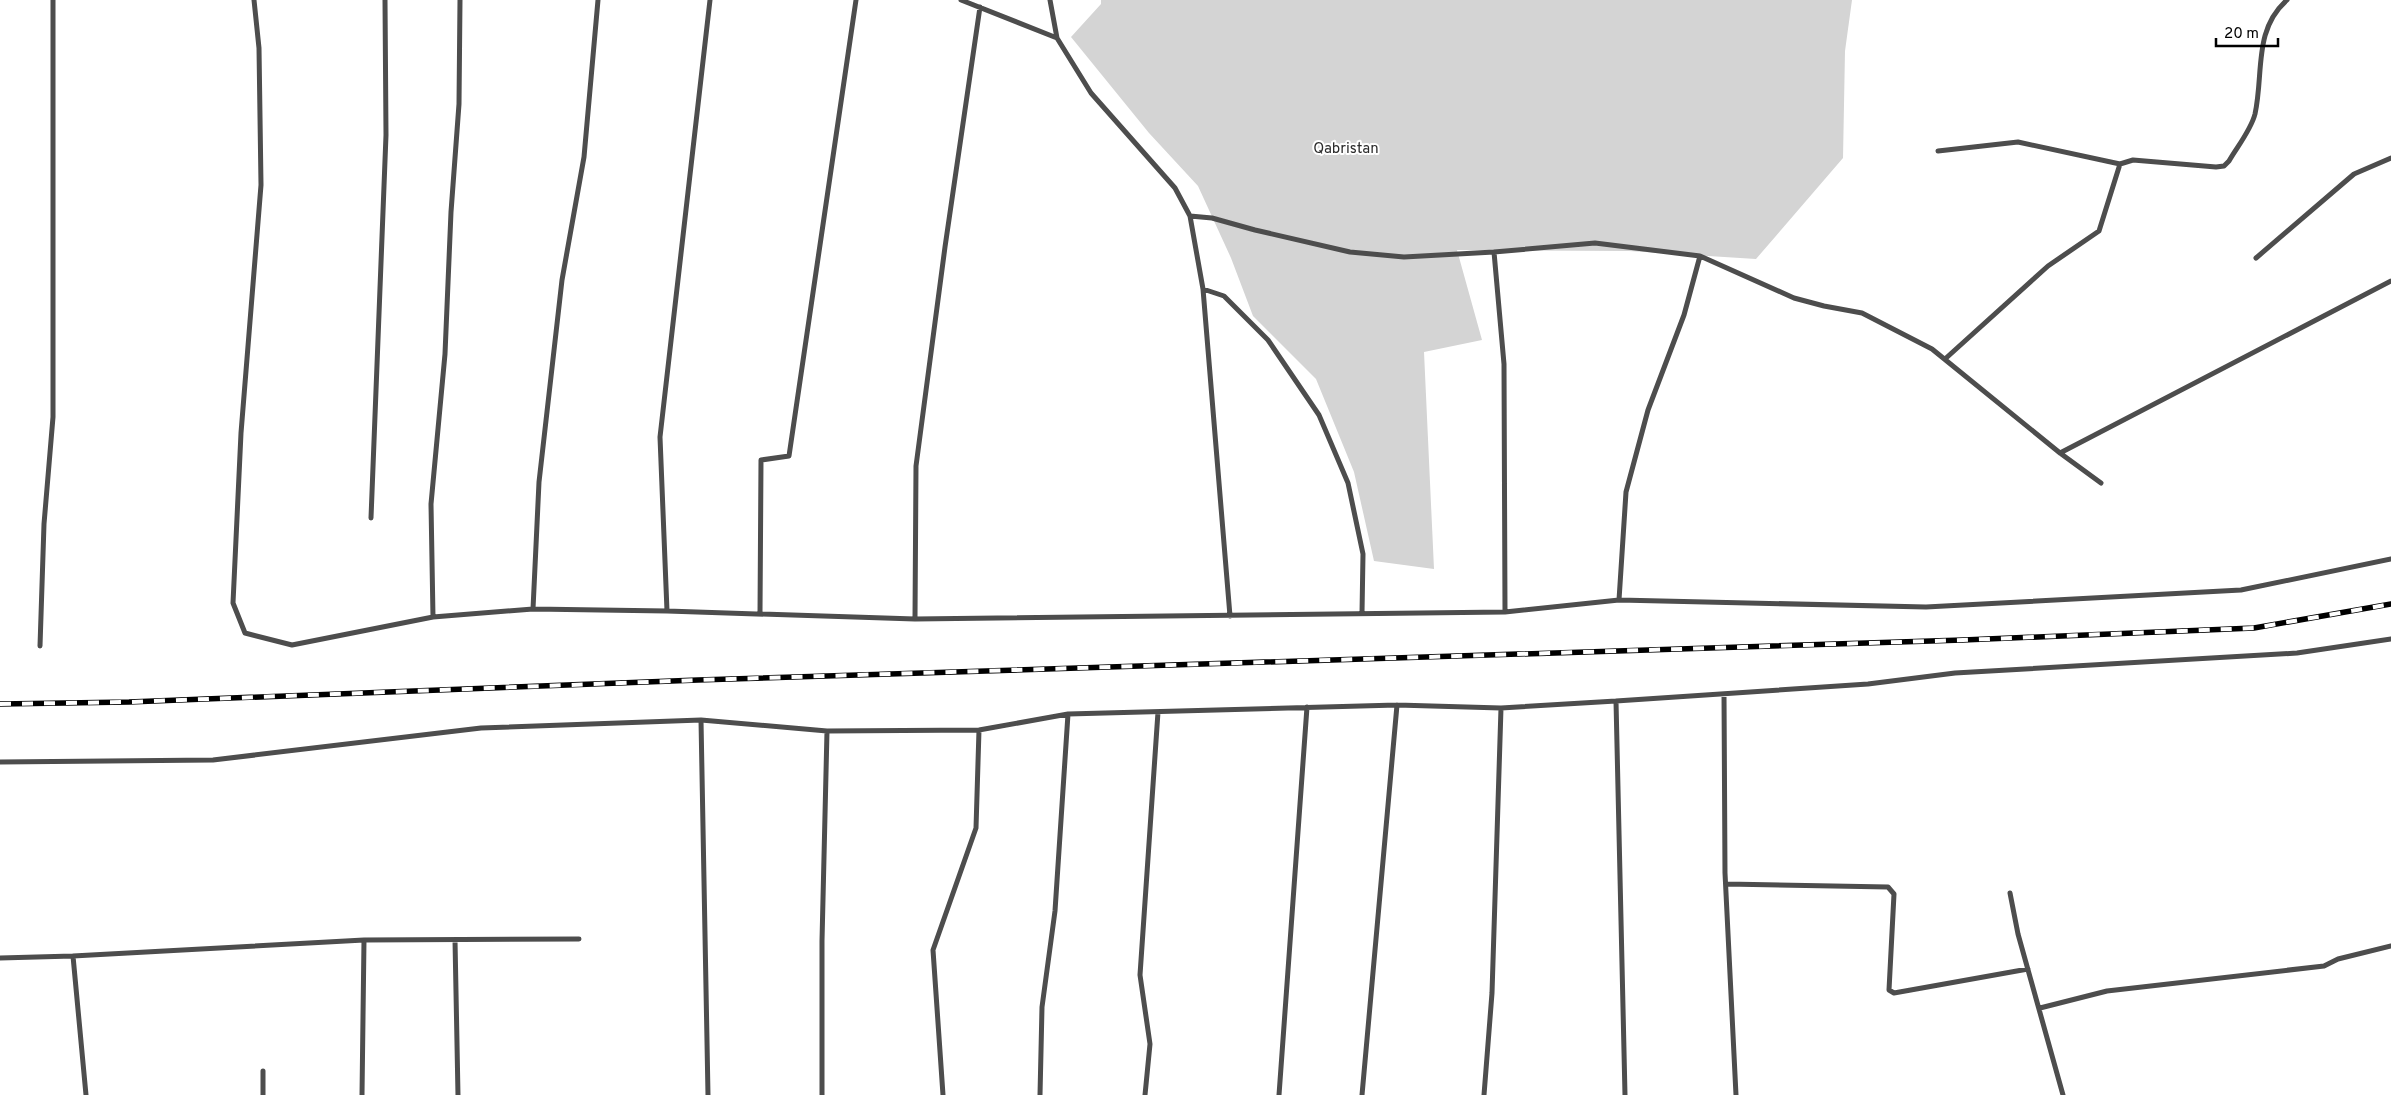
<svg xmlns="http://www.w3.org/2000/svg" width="2391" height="1095" font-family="Overpass,sans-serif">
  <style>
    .green { fill: #d4d4d4 }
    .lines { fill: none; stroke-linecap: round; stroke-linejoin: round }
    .street { stroke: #4d4d4d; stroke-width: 5 }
    .rail-casing { stroke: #000; stroke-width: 5.5 }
    .rail { stroke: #fff; stroke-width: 4; stroke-dasharray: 11; stroke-linecap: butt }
    .labels { text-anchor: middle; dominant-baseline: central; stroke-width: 4; stroke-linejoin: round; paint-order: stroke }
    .park-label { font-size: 15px; fill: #2b2b2b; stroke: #fff }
  </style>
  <rect width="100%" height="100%" fill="#fff"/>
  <!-- green -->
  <path class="green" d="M1101 0H1852L1845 51 1843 158 1756 259 1629 251 1457 250 1482 340 1424 352 1434 569 1374 561 1354 472 1316 379 1253 316 1231 258 1198 186 1149 133 1071 37 1101 4Z"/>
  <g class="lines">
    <!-- street -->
    <path class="street" d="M254 0 259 48 261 185 241 433 233 603 245 633 292 645 433 617 533 609 667 611 915 619 1505 612 1619 600 1926 607 2241 590 2391 559
      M961 0 1057 38
      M1050 0 1057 38 1091 93 1175 188 1190 216 1203 289 1230 616
      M1938 151 2018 142 2120 164 2133 160 2216 167 2224 166 2229 161C2237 147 2251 130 2255 114 2264 73 2253 30 2287 0
      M1190 216 1212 218 1255 230 1350 252 1404 257 1494 252 1595 243 1700 256 1684 315 1648 410 1626 492 1619 600
      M1494 252 1504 364 1505 612
      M1700 256 1794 298 1824 306 1862 313 1932 349 2060 453 2101 483
      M2256 258 2354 174 2391 158
      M1203 289 1224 296 1268 340 1319 415 1348 483 1363 554 1362 613
      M1945 359 2048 266 2099 231 2120 164
      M2060 453 2391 281
      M371 518 386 135 385 0
      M533 609 539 482 562 280 584 157 598 0
      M667 611 660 437 710 0
      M760 614 761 460 789 456 856 0
      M433 617 431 504 445 354 451 212 459 104 460 0
      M915 619 916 466 945 247 980 7
      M40 646 44 524 53 417V0
      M1724 694 1725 873 1736 1095
      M1616 701 1868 684 1955 673 2297 653 2391 639
      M701 720 708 1095
      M0 762 213 760 481 728 701 720 827 731 979 730 1068 714 1397 705 1501 708 1616 701 1625 1095
      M1726 884 1888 887 1894 894 1889 990 1894 993 2028 969
      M2010 893 2018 934 2063 1095
      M455 940 458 1095
      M73 956 364 940 579 939
      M0 958 73 956 86 1095
      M2040 1008 2107 991 2324 966 2338 959 2391 946
      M263 1071V1095
      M362 1095 364 940
      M822 1095V941L827 731
      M943 1095 933 950 976 828 979 730
      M1040 1095 1042 1007 1055 911 1068 714
      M1145 1095 1150 1044 1140 975 1158 712
      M1279 1095 1307 707
      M1362 1095 1397 705
      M1484 1095 1492 993 1501 708"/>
    <!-- rail casing -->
    <g class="rail-casing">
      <path id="rail" d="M0 704 129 702 698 680 1963 640 2254 628 2391 604"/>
    </g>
    <!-- rail -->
    <use href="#rail" class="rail"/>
  </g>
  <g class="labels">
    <!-- park labels -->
    <g class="park-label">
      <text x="1346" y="149">Qabristan</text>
    </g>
  </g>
  <!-- scale -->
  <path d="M2216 38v8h62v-8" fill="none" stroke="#000000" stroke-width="2.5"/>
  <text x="2224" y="38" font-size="15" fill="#000000" stroke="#ffffff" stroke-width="4" paint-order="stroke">20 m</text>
</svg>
